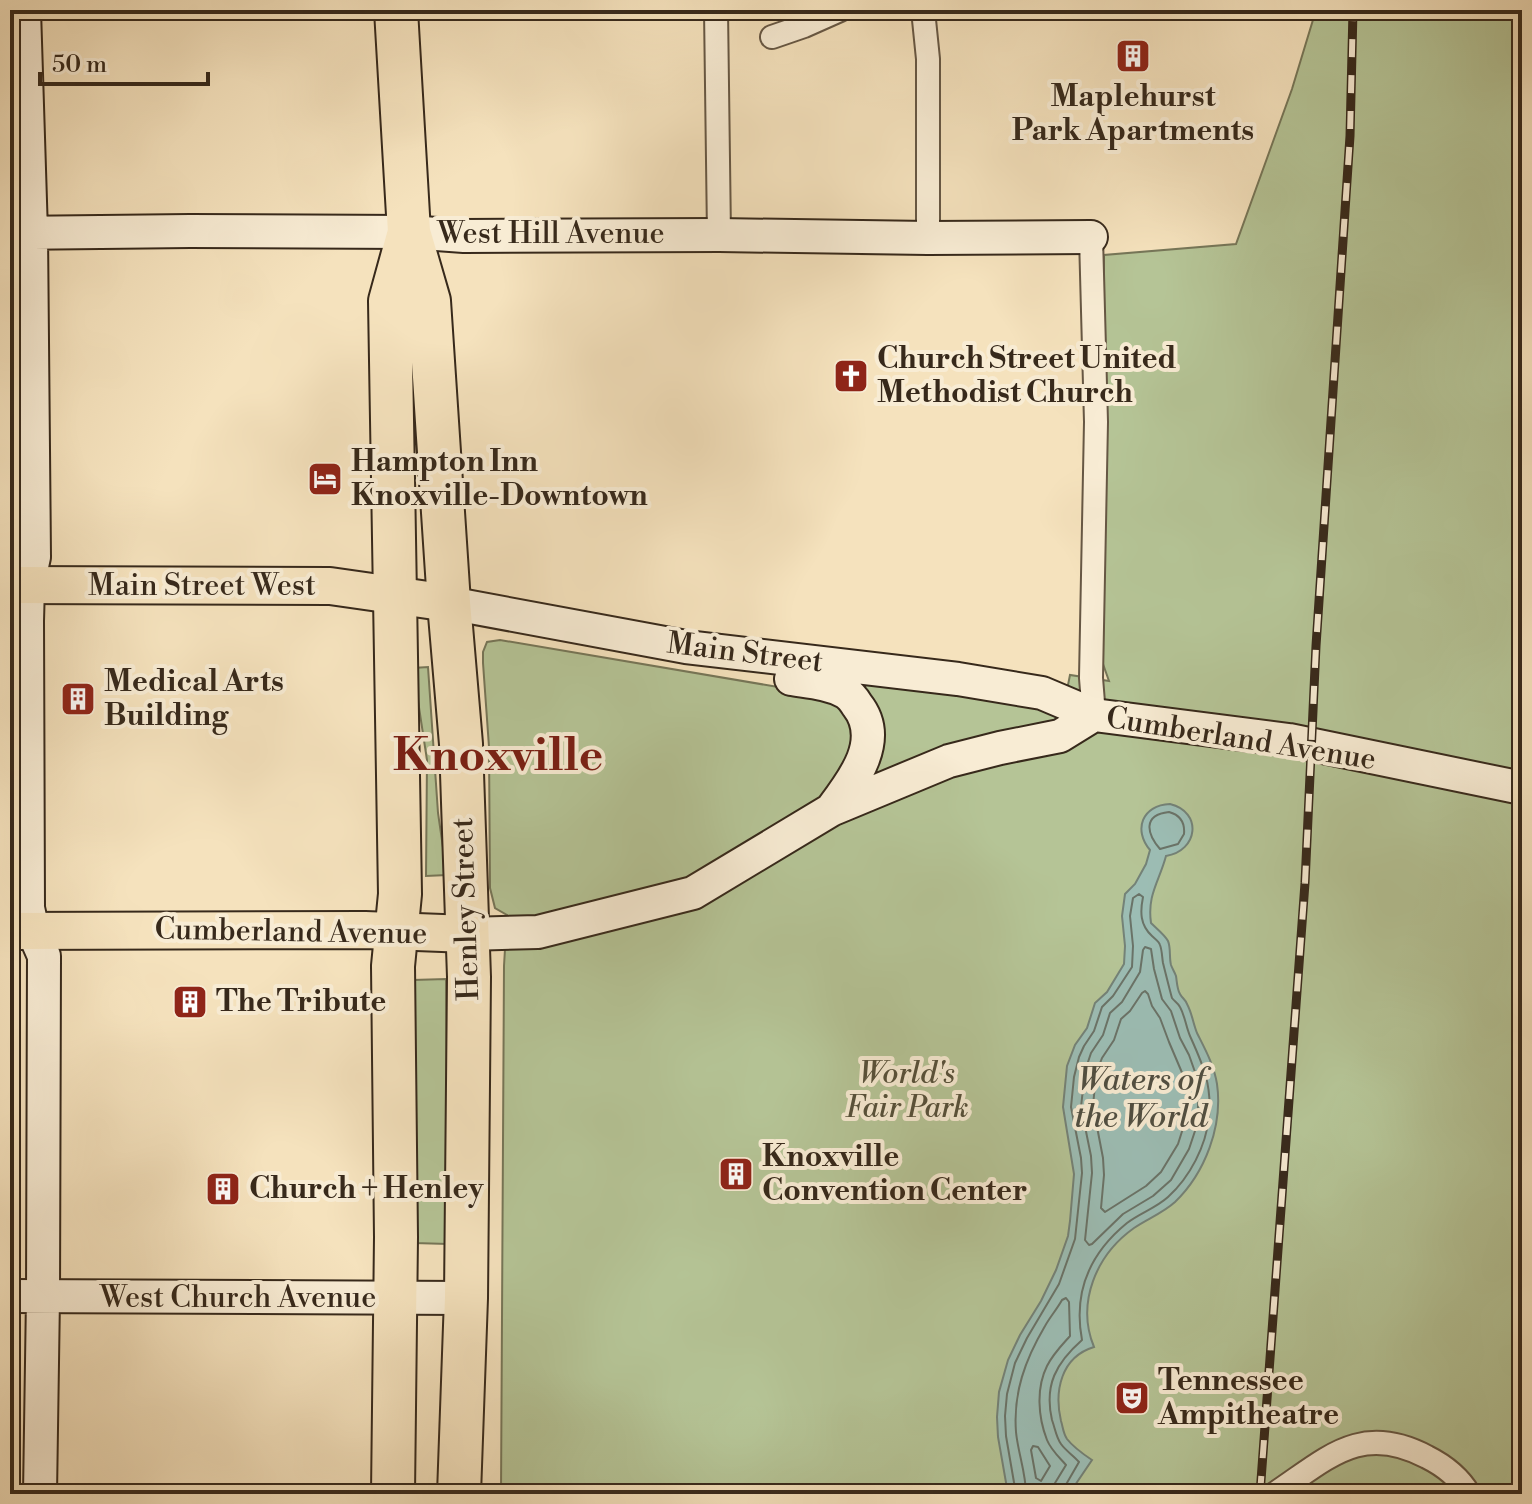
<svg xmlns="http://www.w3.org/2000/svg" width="1532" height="1504" font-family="'Libre Bodoni',serif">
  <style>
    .green { fill: #b5c496; stroke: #767658; stroke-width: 2 }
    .water { fill: #9cbdb4; stroke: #748277; stroke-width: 2 }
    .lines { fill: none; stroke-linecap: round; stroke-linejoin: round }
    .shore { stroke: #6a7368; stroke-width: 2 }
    .stream { stroke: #748277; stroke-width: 7 }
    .street-casing { stroke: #665744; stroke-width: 26 }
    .secondary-casing { stroke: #37291b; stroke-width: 36 }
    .primary-casing { stroke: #37291b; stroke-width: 40 }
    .highway-casing { stroke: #37291b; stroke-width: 46 }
    .street { stroke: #f8ecd4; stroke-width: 22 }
    .secondary { stroke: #f8ecd4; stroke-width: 32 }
    .primary { stroke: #f5e2bd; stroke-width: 36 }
    .highway { stroke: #f5e2bd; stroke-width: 42 }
    .rail-casing { stroke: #37291b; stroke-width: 9 }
    .rail { stroke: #f8ecd4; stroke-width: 6; stroke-dasharray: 18; stroke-linecap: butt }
    .labels { text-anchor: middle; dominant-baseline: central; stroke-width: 8; stroke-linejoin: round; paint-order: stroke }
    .poi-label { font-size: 30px; font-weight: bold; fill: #37291b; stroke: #f8ecd4; text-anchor: start }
    .street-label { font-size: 30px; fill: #37291b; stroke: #f8ecd4 }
    .park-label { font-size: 30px; font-style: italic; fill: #56503a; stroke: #f8ecd4 }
    .water-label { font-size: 32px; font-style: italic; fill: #504e41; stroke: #f8ecd4 }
    .town-label { font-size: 46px; font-weight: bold; fill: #7a1f14; stroke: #f8ecd4 }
  </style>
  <rect width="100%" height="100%" fill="#f5e2bd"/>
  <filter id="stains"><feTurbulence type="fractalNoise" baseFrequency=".0025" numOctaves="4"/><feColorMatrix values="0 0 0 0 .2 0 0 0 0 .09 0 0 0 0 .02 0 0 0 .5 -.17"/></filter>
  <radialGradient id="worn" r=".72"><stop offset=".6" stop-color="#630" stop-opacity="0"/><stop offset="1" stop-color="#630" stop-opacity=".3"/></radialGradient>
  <!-- green -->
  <path class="green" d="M1316 10H1522V1494H501L504 966 507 915 495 908 490 888 489 747 483 663V652L487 642 500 640 778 687 816 696 853 684 863 685 866 683 1063 710 1070 675 1109 681 1103 664 1104 255 1236 244 1292 89Z
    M428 667 438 813 447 875 426 876 427 760 413 668Z
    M446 979 448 1244 414 1243 413 980Z"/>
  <!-- water -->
  <path class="water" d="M1170 804C1203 812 1198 851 1166 856 1159 882 1147 895 1151 923 1156 928 1165 935 1168 941 1171 948 1169 957 1171 965 1172 968 1175 973 1176 976 1177 982 1177 989 1180 994 1182 998 1186 1000 1187 1004 1192 1013 1193 1023 1197 1033 1205 1049 1214 1065 1217 1084 1223 1126 1205 1173 1175 1202 1163 1213 1147 1219 1134 1228 1096 1255 1076 1303 1094 1347 1061 1357 1054 1391 1061 1421 1063 1427 1063 1433 1067 1439 1074 1448 1083 1454 1092 1460L1069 1494H1008L998 1437 997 1417 999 1392 1008 1360 1020 1335 1041 1301 1056 1270 1068 1236 1070 1221 1074 1174 1063 1107 1067 1066 1075 1045 1087 1028 1095 1003 1107 992 1124 964 1125 946 1122 916 1125 894 1135 884 1146 864 1150 850C1133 830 1142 805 1170 804Z"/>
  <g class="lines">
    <!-- shore -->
    <path class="shore" d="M1169 812C1180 815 1185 823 1184 834L1178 844 1160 849C1147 834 1142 815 1169 812Z
      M1145 947 1151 949 1154 969 1162 999 1171 1011 1180 1038 1189 1055 1195 1072 1199 1088 1197 1125 1189 1149 1171 1180 1153 1196 1123 1214 1092 1244 1089 1245 1085 1240 1092 1173 1091 1156 1081 1107 1085 1071 1091 1053 1103 1035 1110 1013 1122 1002 1140 972 1143 950Z
      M1145 991 1148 994 1152 1006 1160 1018 1169 1042 1183 1075 1187 1089 1185 1122 1178 1144 1161 1172 1146 1186 1105 1212 1101 1208 1104 1175 1103 1158 1093 1106 1096 1074 1102 1058 1114 1040 1121 1019 1130 1011 1142 993Z
      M1033 1446 1038 1447 1050 1466 1041 1481 1036 1478 1031 1450Z
      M1016 1494 1006 1436 1005 1416 1007 1394 1015 1363 1027 1338 1059 1284 1075 1239 1082 1173 1081 1158 1071 1107 1074 1077 1079 1057 1084 1046 1094 1031 1102 1007 1113 996 1132 967 1133 946 1130 916 1133 898 1139 894 1143 897C1140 912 1140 925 1152 936 1155 939 1159 941 1160 945 1162 950 1162 957 1163 963 1164 967 1171 995 1172 998 1174 1001 1178 1003 1180 1007 1185 1016 1186 1027 1190 1036 1203 1065 1212 1084 1209 1117 1206 1146 1190 1177 1168 1197 1156 1208 1140 1213 1127 1223 1089 1254 1073 1292 1082 1340 1056 1363 1044 1385 1052 1420 1055 1428 1056 1437 1061 1444 1066 1451 1074 1456 1079 1462L1064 1488 1063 1494
      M1026 1494C1026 1473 1018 1453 1016 1432 1013 1393 1025 1360 1045 1326 1050 1317 1057 1309 1062 1300L1066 1298 1069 1302 1070 1336C1062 1345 1053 1354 1047 1366 1036 1388 1038 1417 1047 1440 1051 1450 1059 1457 1066 1465L1055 1483 1053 1494"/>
    <!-- stream -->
    <path class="stream" d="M1522 254V255"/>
    <!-- street casing -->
    <g class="street-casing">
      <path id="street" d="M716 10 719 235
        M923 10 928 59V238
        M772 37 804 26 840 10
        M1091 237 1096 422 1091 678 1094 715
        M1274 1494C1328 1458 1361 1422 1427 1457 1445 1466 1459 1477 1469 1494"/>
    </g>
    <!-- secondary casing -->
    <g class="secondary-casing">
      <path id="secondary" d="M24 10 31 233 34 557 28 585 27 621 28 908 33 931 44 956 43 1297 40 1494
        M11 233 190 231 409 232 464 236 719 235 928 238 1091 237
        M449 603 686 647 958 679 1042 693 1094 715 1289 740 1522 788
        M791 679C809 682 828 683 845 692 850 695 854 700 857 705 885 740 853 781 831 810
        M468 934 538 932 693 893 831 810 949 761 1000 748 1060 736 1094 715
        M10 1296 466 1298"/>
    </g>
    <!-- primary casing -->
    <g class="primary-casing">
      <path id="primary" d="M10 585 330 586 449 603
        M10 931 365 930 468 934"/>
    </g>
    <!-- highway casing -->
    <g class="highway-casing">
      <path id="highway" d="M396 10 409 232 429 301 449 603 461 744 469 977 466 1298 459 1494
        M393 1494 396 1237 393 966 400 894 390 301 409 232"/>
    </g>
    <!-- street -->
    <use href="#street" class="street"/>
    <!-- secondary -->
    <use href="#secondary" class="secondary"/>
    <!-- primary -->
    <use href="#primary" class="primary"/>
    <!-- highway -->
    <use href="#highway" class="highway"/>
    <!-- rail casing -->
    <g class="rail-casing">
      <path id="rail" d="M1260 1494 1305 883 1316 646 1350 136 1353 10"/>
    </g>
    <!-- rail -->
    <use href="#rail" class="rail"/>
  </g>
  <!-- icons -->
  <defs>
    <g id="building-square" transform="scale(1.8)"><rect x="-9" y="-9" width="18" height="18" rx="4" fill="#8f2418" stroke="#f8ecd4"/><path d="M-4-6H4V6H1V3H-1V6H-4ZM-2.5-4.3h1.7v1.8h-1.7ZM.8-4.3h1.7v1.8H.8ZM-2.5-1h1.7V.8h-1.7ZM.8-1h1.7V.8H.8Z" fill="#fff"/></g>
    <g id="church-square" transform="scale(1.8)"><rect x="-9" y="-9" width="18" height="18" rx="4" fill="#8f2418" stroke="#f8ecd4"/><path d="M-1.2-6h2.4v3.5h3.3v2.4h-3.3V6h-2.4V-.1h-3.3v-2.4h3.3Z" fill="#fff"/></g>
    <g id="hotel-square" transform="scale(1.8)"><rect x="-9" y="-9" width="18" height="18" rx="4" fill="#8f2418" stroke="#f8ecd4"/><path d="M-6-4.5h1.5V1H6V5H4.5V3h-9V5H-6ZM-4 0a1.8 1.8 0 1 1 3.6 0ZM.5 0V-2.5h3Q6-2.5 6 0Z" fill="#fff"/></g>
    <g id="theatre-square" transform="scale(1.8)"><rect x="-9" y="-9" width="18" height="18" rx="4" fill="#8f2418" stroke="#f8ecd4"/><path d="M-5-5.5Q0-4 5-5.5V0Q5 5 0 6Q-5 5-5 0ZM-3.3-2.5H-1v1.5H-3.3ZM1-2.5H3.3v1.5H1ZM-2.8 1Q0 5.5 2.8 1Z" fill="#fff"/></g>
  </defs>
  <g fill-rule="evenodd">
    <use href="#building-square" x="1133" y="56"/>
    <use href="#church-square" x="851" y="376"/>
    <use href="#hotel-square" x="325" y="479"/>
    <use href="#building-square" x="78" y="699"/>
    <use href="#building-square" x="190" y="1002"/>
    <use href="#building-square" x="736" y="1174"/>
    <use href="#building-square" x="223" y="1189"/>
    <use href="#theatre-square" x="1132" y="1398"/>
  </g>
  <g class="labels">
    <!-- poi labels -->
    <g class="poi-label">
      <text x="1133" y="97" text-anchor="middle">Maplehurst<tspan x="1133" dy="34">Park Apartments</tspan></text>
      <text x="877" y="359">Church Street United<tspan x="877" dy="34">Methodist Church</tspan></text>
      <text x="351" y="462">Hampton Inn<tspan x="351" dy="34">Knoxville-Downtown</tspan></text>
      <text x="104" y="682">Medical Arts<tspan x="104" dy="34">Building</tspan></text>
      <text x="216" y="1002">The Tribute</text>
      <text x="762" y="1157">Knoxville<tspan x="762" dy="34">Convention Center</tspan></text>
      <text x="249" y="1189">Church + Henley</text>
      <text x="1158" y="1381">Tennessee<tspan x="1158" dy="34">Ampitheatre</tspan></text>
    </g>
    <!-- street labels -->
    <g class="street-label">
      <text x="551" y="234">West Hill Avenue</text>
      <text x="202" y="586">Main Street West</text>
      <text transform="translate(745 653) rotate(7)">Main Street</text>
      <text transform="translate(1241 739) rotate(9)">Cumberland Avenue</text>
      <text transform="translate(466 909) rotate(-92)">Henley Street</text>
      <text transform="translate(291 932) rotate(1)">Cumberland Avenue</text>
      <text x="238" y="1298">West Church Avenue</text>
    </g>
    <!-- park labels -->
    <g class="park-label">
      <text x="907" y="1074">World's<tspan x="907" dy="34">Fair Park</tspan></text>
    </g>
    <!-- water labels -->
    <g class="water-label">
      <text x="1141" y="1080">Waters of<tspan x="1141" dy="37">the World</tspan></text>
    </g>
    <!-- town labels -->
    <g class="town-label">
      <text x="498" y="756">Knoxville</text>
    </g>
  </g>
  <!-- margin -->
  <rect width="1532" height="1504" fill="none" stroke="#f5e2bd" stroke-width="40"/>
  <rect x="12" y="12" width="1508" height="1480" fill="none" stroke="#37291b" stroke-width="4"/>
  <rect x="20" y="20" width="1492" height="1464" fill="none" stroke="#37291b" stroke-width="2"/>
  <!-- scale -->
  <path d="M40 72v12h168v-12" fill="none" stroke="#37291b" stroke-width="4"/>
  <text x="52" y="72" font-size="24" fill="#37291b" stroke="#f8ecd4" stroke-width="6" paint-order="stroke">50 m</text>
  <rect width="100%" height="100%" filter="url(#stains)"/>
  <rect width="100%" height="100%" fill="url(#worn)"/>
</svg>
